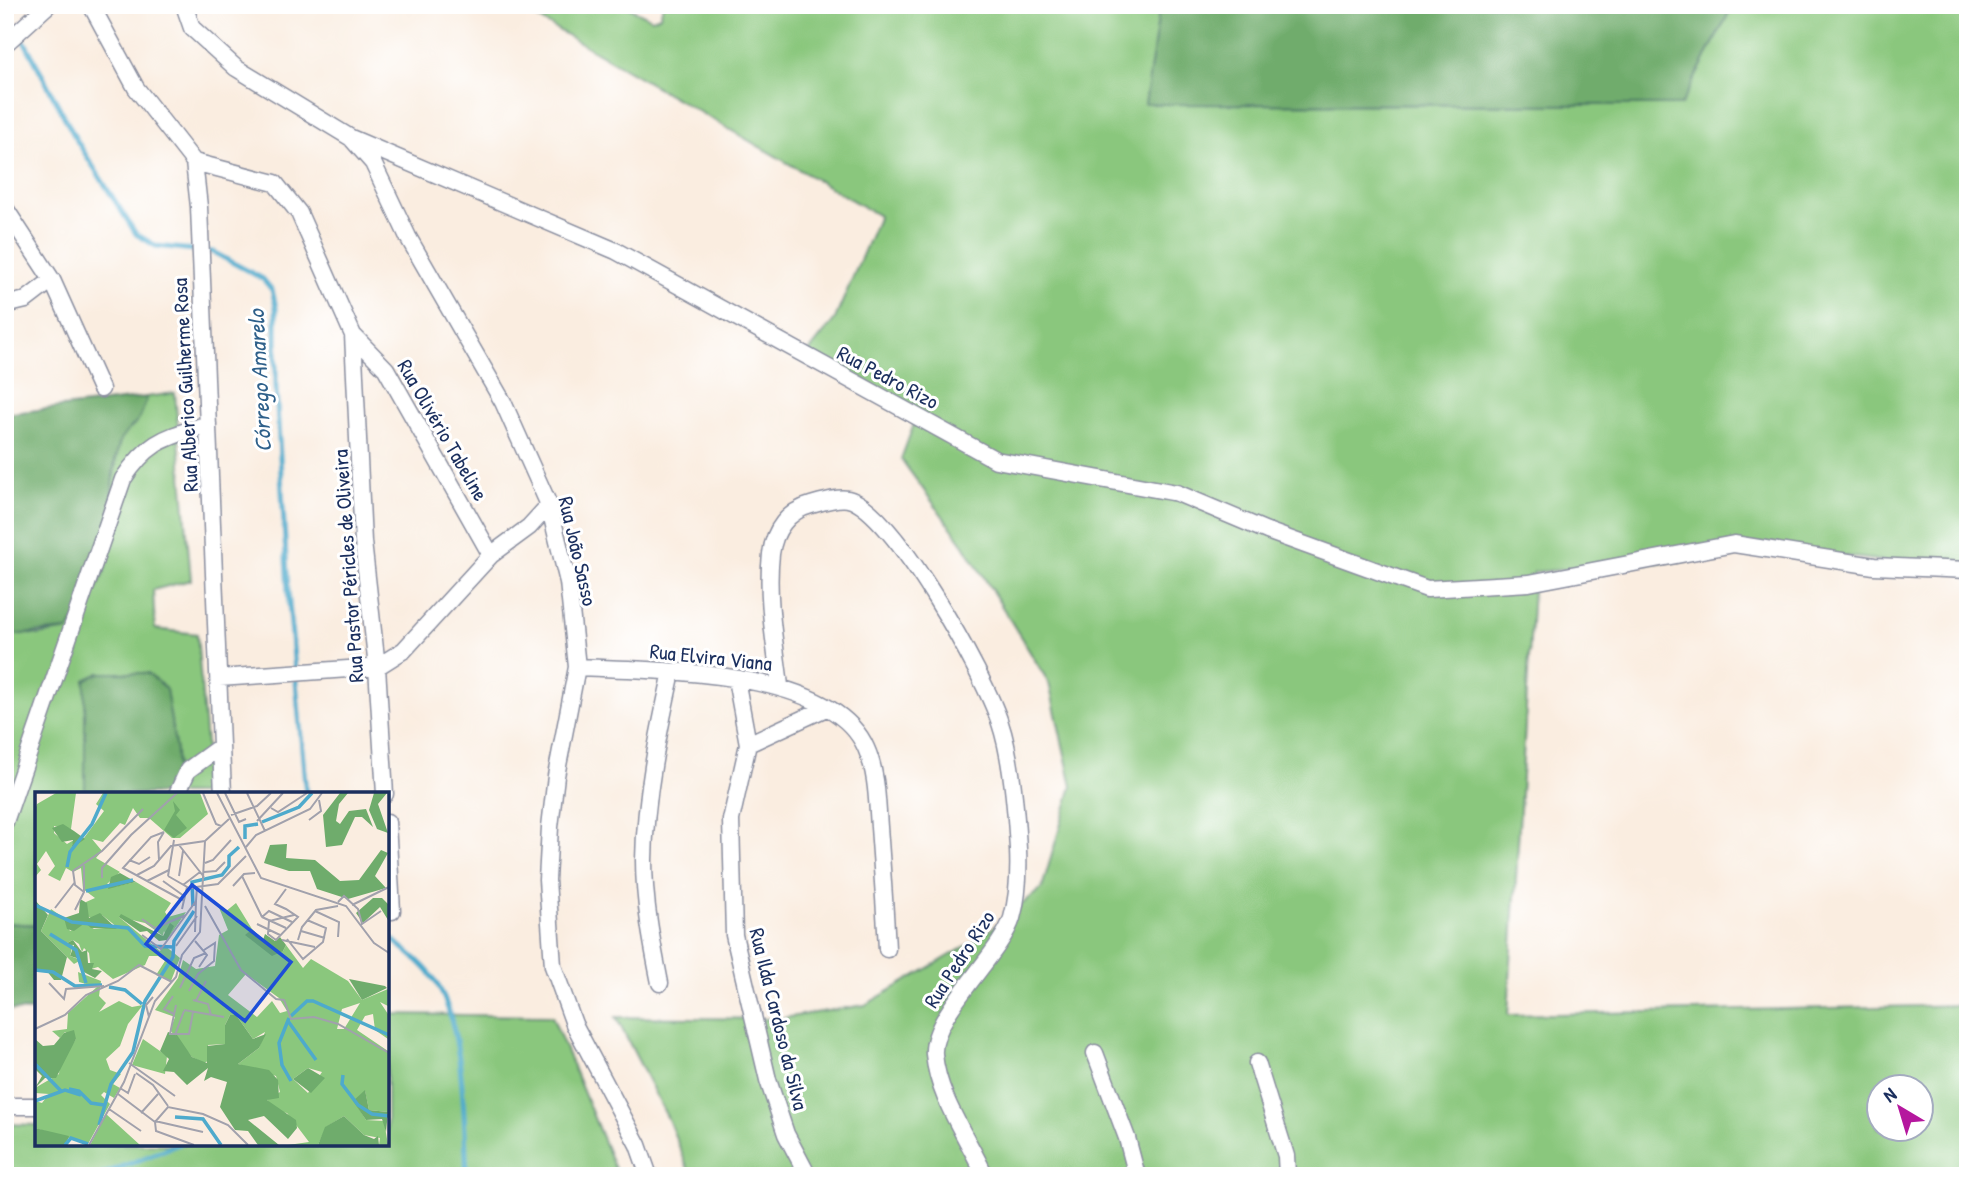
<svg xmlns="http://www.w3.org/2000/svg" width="1973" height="1181" font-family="'Patrick Hand',sans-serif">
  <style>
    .green { fill: #8ac77d; stroke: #527b6e; stroke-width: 2; fill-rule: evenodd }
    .forest { fill: #6fac6c; stroke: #456e65; stroke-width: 2 }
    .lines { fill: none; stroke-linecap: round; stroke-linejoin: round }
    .stream { stroke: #4eaacc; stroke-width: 5 }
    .street-casing { stroke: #8a8e9f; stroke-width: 19 }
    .street { stroke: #fff; stroke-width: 16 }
    .labels { text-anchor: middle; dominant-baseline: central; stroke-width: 6; stroke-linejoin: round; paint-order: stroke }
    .street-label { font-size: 21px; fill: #1b2f5e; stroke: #fff }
    .water-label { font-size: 23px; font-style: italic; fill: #2f608a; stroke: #fff }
    .inset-river { fill: none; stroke: #4eaacc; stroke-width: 3.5 }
    .inset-road { fill: none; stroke: #a1a1ac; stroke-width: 2 }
    .view { fill: #1d4ed8; fill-opacity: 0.15; stroke: #1d4ed8; stroke-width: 3.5 }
    .inset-edge { fill: none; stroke: #1b2f5e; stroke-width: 3.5 }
  </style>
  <rect width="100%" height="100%" fill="#fff"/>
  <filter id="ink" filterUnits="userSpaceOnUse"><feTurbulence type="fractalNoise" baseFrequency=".0143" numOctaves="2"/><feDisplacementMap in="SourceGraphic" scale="14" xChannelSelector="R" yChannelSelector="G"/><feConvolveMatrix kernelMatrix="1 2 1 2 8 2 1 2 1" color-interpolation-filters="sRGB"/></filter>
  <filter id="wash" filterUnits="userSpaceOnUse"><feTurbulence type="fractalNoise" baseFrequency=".00686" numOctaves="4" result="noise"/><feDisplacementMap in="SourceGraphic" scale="28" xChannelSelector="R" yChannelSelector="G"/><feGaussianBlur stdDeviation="1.57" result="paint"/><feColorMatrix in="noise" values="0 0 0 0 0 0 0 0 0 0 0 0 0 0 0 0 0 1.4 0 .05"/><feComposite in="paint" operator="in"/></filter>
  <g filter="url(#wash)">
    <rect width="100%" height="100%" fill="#faede0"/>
    <!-- green -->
    <path class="green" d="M515 5H624L652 19 660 16 663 5H1160L1146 104 1681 105 1733 5H1968V572L1805 551 1534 572 1508 1015 1968 1005V1176H691L668 1119 616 1017 777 1019 865 1005 980 938 1042 888 1072 786 1049 683 964 545 901 459 915 421 808 353 835 319 879 216ZM1878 1086H1920V1128H1878Z
      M175 393 191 580 153 590 155 629 197 634 210 794H177L176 751 148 673H100L85 680V794H37V925L5 923V632L38 635 69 630 110 501 119 443 124 432 139 418 147 397Z
      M387 1014 552 1016 618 1176H5V1124L37 1125V1144H387Z"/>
    <!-- forest -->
    <path class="forest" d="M1160 5H1733L1681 105 1145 104Z
      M147 397C145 403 143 411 140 417 134 427 124 431 120 442 105 483 118 529 105 570 98 591 81 611 69 630L10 635 5 632V414Z
      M100 673H148L166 689 176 751 177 794H85V680Z
      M5 923 37 925V1011L5 1010Z"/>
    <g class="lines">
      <!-- stream -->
      <path class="stream" d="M5 13 27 46 77 141 136 234 156 246 213 252 263 279 272 290 276 307V389L288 591 306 794
        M387 935C402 948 419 959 431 975 465 1018 464 1122 467 1176
        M99 1176 179 1144"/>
    </g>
  </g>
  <g filter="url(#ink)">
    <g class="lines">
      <!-- street casing -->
      <g class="street-casing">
        <path id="street" d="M91 5 136 88 194 162 199 207 223 794
          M184 5 192 28 236 68 351 138 373 163 408 237 503 402 549 505 568 582 577 667 556 776 550 827 547 880 553 966 574 1024 638 1145 649 1176
          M5 44 48 5
          M351 138 616 251 996 460 1177 493 1267 531 1427 589 1529 583 1734 544 1874 566 1968 570
          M194 162 275 183 299 213 353 335 386 369 491 555
          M5 208 52 280 101 389
          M5 305 26 300 52 280
          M353 335 363 542 377 667 385 794
          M577 667C653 671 831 667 866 748 877 772 877 801 879 827 882 867 885 908 887 949
          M219 678 377 667 404 650 491 555 529 527 549 505
          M736 679 748 744
          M780 686C775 643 766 597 771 554 774 530 788 511 811 505 822 502 837 497 848 499 893 509 986 678 1000 723 1012 758 1016 812 1018 849 1019 871 1018 897 1012 918 1001 955 931 1014 934 1054 938 1098 967 1136 985 1176
          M177 794 188 770 221 746
          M5 822 123 479C149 440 165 438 208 424
          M387 822 392 911
          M660 983C652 943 644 902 644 860 645 797 658 734 672 672
          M1095 1053 1127 1138 1137 1176
          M1257 1063 1286 1156 1287 1176
          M5 1106H37
          M808 1176 786 1134 768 1080 734 935 731 820 748 744 826 708"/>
      </g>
      <!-- street -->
      <use href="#street" class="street"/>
    </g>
  </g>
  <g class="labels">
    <!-- street labels -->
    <g class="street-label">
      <text transform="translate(888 377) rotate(28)">Rua Pedro Rizo</text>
      <text transform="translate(185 385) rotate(-93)">Rua Alberico Guilherme Rosa</text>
      <text transform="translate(443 430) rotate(60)">Rua Olivério Tabeline</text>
      <text transform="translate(578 551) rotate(77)">Rua João Sasso</text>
      <text transform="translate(348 566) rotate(-94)">Rua Pastor Péricles de Oliveira</text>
      <text transform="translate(711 657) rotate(6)">Rua Elvira Viana</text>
      <text transform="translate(959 959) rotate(-57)">Rua Pedro Rizo</text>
      <text transform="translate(779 1019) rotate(76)">Rua Ilda Cardoso da Silva</text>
    </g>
    <!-- water labels -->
    <g class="water-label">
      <text transform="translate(259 381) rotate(-93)">Córrego Amarelo</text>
    </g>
  </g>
  <!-- overview -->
  <g transform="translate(35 792)">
    <rect width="354" height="354" fill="#faede0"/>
    <path d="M21 1H41L36 37 19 34V41L32 52 39 48 37 54 49 46 69 19 61 12 68 1H165L173 22 145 46H137L114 26H105L98 16 90 33 85 31 68 50 57 47 67 59 61 66 85 80 72 92 79 95 101 90 136 111 130 120 133 125 151 120 132 148 129 139 128 144 110 131 84 125 125 159 129 153 145 166 136 189 121 183 130 169 123 164H114L110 173 78 187 63 175 56 177 54 161 49 156 47 160 44 152 38 148 30 152H38L35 164 46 168 39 172 6 139 16 117 29 126 35 139 50 131 59 137 82 135 67 123 58 127 52 124 51 110 60 106 48 97 46 76 38 80 31 76 25 89 13 83 20 74 11 59 2 72 6 78 0 85V18L2 12ZM201 111 217 137 211 143 248 159 251 153 268 176 276 167 313 189 327 208 353 197V214L345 210 353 222V247L340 238 338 222 330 224 322 238 353 259V320L334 318 330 299 319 309 331 328 349 329 353 353H344L345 346 329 343 309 324 291 335 283 353H253L274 350 252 321 242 319 232 308 245 300 241 284 203 272 224 256 230 240 218 247 201 223H195L190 233V252L173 253 175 268 169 271 157 265 135 238 140 225 120 218 143 186 148 168 161 177 180 174 184 143 193 138 183 113 190 120ZM211 182 244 206 252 219 245 221 237 209 222 225 193 203ZM325 211 309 237H302L307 217ZM273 276 287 280 273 301 258 287ZM43 180 66 189 64 204 71 211 64 220 84 209 97 215 108 213 93 232 85 254 71 267 75 278 86 282 78 292 85 296 79 306 69 300 66 303 75 312 53 352 0 336V309L7 311 14 302 0 301V296L24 282 25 271 41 247 30 240 25 246 17 239 32 237 33 221 62 195 44 190ZM108 247 132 264 130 282 97 273ZM71 322 105 353H55Z" fill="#8ac77d" fill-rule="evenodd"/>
    <path d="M305 1H313L304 12 301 29 305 32 314 19 331 17 338 35 327 25H320L307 53 291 55 288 23ZM339 1H352L343 12 353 41 342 37 334 18ZM138 9 145 18 141 23 152 36 139 46 129 38 140 19ZM28 32 39 39 50 47 40 54H37L38 48 27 50 17 36ZM252 52 251 66 280 68 305 89 324 88 346 58 353 61 340 84 351 96 313 107 282 97 275 79H254L229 71 235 53ZM85 81 101 90 73 97 76 85ZM338 106H347L353 112V128L345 115 328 131 321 121ZM45 107 52 111 54 126 65 121 82 137 56 136 50 131 39 139 32 137 29 126 44 121ZM0 108 13 123 6 139 32 165 26 188H19L11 178H0ZM86 122 128 144 135 131 139 134 132 148 124 149 112 139 105 140 84 125ZM217 137 228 148 230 142 240 149 245 145 251 153 248 159 237 164 210 143ZM38 148 47 160 52 158 53 171H59L57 177 67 179 60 186 47 179 45 167 35 164 39 153 30 152ZM314 187 350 194 352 196 327 208ZM195 223H201L218 247 231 242 224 256 203 272 234 278 243 288 244 306 232 308 261 328 262 336 253 347 229 324 213 328 244 353H223L213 339 200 338 185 315 192 290 176 285 169 289 173 276 152 293 139 280 128 279 134 267 125 259 133 240 142 243 157 265 172 271V254L190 252V233ZM39 238 41 247 21 286H10L0 296 7 284 0 277V247L8 254 19 253 29 241ZM273 276 290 286 276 301 258 287ZM330 298 334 318 353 320 351 340 347 327 331 328 318 309ZM309 324 329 343 339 347 343 344 344 353H283L290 335ZM0 336 34 344 31 353H0Z" fill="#6fac6c"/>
    <path class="inset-river" d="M227 30 264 15 277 1M210 47V34L223 32M32 75 35 60 57 32 71 1M51 99 98 88M0 113 37 130 93 136 110 154 139 155M158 114 157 90 187 83 194 74V64L204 55M15 142 41 158 51 191M0 178 18 180 40 194 67 193M74 195 90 198 107 212M256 224 272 209H278L354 243M254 226 244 251 247 273 256 289M253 229 281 268M0 272 26 299M308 283 307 292 323 313 337 322 354 324M34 297 44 299 56 311 69 313M0 309 30 298 46 303M140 325 168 327 186 353M64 333 76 292 98 260 110 209 138 165 139 149 159 119M30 353 36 346 53 352"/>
    <path class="inset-road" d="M168 1 181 32 186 34M182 1 226 86 311 114 339 151 354 161M190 1 204 30 211 27M212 1 230 39M236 16 243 20 272 1M196 23 222 14 236 1M274 28 286 19 284 8M222 29 248 1M129 40 116 45 88 76 149 109M144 53 169 85M211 55 221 43 275 17 287 1M94 68 104 72 115 65M124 68 123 50 129 40M170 71 178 68 196 48M169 80 181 79 190 70M102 83 119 74 136 54 170 49 194 27M133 84 154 96 183 92 211 64M133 84 139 48M144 84 148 59M207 84 227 125M67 86V76L96 43 142 1M112 89 134 78M128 89 149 104M148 93 165 80M198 94 209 82 220 81M251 97 240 112 251 117 263 125 241 148 233 142 234 129 259 123M49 100 40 93 38 79 67 59 108 17M303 110 309 104 323 117 327 132 346 119M317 113 354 95M170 114 206 178 241 207 249 208 256 227 279 225 303 232 354 261M20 116 40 90M147 117 152 95M40 118 49 100V73M280 119 304 130 303 145M227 125 234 119 257 130M227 125 251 136M107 127 120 136 151 123M222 132 245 143M266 139 290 146M160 140 161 109M107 143 126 157 161 109 162 95M252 147 268 167 288 150 291 136 272 128M247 148 280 155M263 148 267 135 281 118 303 114M160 149 172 163 164 175M141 154 162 124M14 191 29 207 31 197 69 194M145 196 159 166 171 161M154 199 163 182 179 169 180 151 169 158M138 204 129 217 139 222M158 208 173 212 176 223M161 209 171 189M141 213 135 242H154L158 220M149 218 189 225M114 225 111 213 118 205M0 237 30 223 51 203 83 189 104 173 137 190M140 243 149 219M94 271 140 304M101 281 118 293 133 314M85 296 93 301 100 282M83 302 120 330M74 317 106 339M106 321 123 302M120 329 168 340M120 330 133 315 168 322 193 333 213 353M120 330 121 339 159 353M54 353 89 290 120 209 141 185 147 163 165 140 170 49"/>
    <path class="view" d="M157 93 256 170 210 229 111 152Z"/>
    <rect width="354" height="354" class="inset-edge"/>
  </g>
  <!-- margin -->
  <rect width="1973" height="1181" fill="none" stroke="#fff" stroke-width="28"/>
  <!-- north arrow -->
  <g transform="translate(1900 1108) rotate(322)"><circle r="33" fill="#ffffff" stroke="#a4acbf" stroke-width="2"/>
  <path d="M0-5L12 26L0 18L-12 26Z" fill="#b5179e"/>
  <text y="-10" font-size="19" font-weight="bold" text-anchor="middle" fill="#1b2f5e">N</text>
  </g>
</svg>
